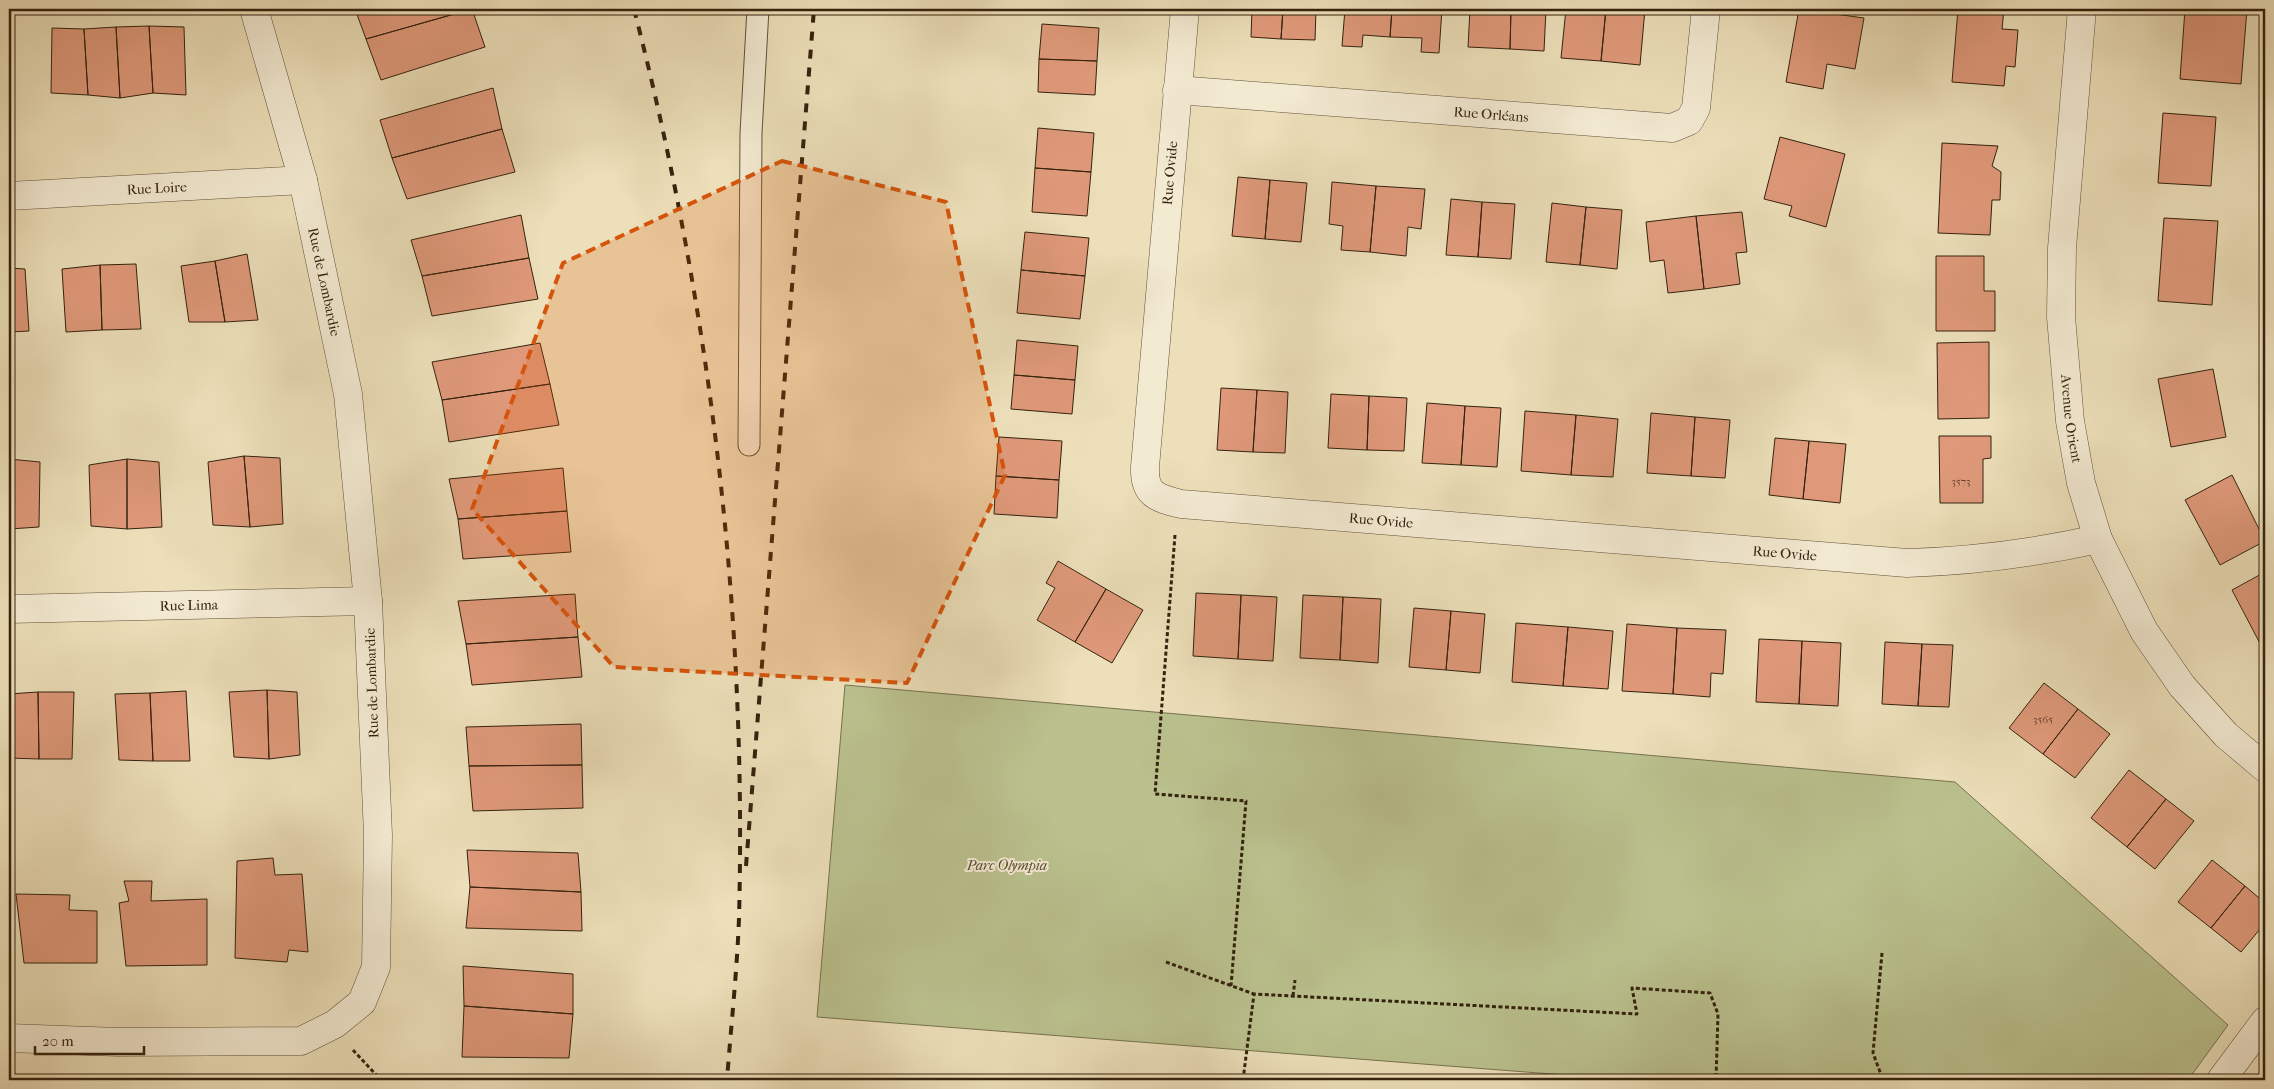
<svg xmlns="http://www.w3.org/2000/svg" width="2274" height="1089" font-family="'IM FELL French Canon',serif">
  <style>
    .green { fill: #bac18e; stroke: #77724e }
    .building { fill: #df997a; stroke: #34220e }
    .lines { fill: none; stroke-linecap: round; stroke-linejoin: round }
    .lane-casing { stroke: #625139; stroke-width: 23 }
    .street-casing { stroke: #625139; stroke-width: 29 }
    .path { stroke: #34220e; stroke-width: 3; stroke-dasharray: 4 2.5; stroke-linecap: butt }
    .lane { stroke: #f3ead2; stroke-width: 21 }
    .street { stroke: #f3ead2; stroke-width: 28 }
    .rail { stroke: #34220e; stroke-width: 4; stroke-dasharray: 9 9; stroke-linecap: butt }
    .marked { fill: #d6540c; fill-opacity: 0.2; stroke: #d6540c; stroke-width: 4; stroke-dasharray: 10 6; stroke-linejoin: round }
    .labels { text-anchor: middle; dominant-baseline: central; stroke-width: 4; stroke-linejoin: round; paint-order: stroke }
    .number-label { font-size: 11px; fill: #5f4029 }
    .street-label { font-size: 14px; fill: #34220e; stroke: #f3ead2 }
    .park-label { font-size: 14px; font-style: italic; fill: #564a2e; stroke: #f3ead2 }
  </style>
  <rect width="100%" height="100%" fill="#ecdfb9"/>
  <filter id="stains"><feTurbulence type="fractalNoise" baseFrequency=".004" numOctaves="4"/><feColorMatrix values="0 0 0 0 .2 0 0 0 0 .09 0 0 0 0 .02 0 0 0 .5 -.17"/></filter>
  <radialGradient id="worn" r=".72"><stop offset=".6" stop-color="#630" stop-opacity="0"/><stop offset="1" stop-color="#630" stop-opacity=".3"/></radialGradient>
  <!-- green -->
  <path class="green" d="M845 685 1955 782 2228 1025 2188 1080H1629L817 1017Z"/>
  <!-- building -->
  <path class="building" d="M355 9H472L366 39Z
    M472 9 485 47 381 80 366 39Z
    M1252 9H1283L1281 39 1251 37Z
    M1283 9H1316L1315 40 1281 39Z
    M1345 9H1392L1390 37 1363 35 1362 47 1342 46Z
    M1392 9H1442L1439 53 1421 52 1422 38 1390 37Z
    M1470 9H1511L1510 49 1468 47Z
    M1511 9H1546L1544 51 1510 49Z
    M1566 9H1606L1601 61 1561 58Z
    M1606 9H1645L1640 65 1601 61Z
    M1799 9 1864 18 1855 69 1827 64 1823 89 1786 82Z
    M1958 9H2004L2002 29 2018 30 2015 67 2006 66 2004 86 1952 82Z
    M2185 9H2247L2241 84 2180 79Z
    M1042 24 1099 28 1097 61 1039 59Z
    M149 26 184 27 186 95 153 93Z
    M149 26 153 93 120 98 116 27Z
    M116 27 120 98 88 95 84 29Z
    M52 28 84 29 88 95 51 93Z
    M1039 59 1097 61 1095 95 1038 92Z
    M493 88 502 129 392 158 380 120Z
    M2163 113 2216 117 2211 186 2158 183Z
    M1038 128 1094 133 1091 172 1035 168Z
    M502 129 515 172 407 199 392 158Z
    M1780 137 1845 154 1826 227 1789 216 1792 206 1764 199Z
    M1942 143 1998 146 1992 166 2001 172 2000 200H1992L1990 235 1938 233Z
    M1035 168 1091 172 1087 216 1032 212Z
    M1238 177 1270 180 1265 239 1232 236Z
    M1270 180 1307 183 1301 242 1265 239Z
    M1332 182 1376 186 1370 252 1341 250 1343 226 1329 224Z
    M1376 186 1425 189 1421 229 1408 227 1406 256 1370 252Z
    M1451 199 1482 202 1478 257 1446 255Z
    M1482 202 1515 204 1511 259 1478 257Z
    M1552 203 1586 207 1580 265 1546 262Z
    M1586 207 1622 210 1617 269 1580 265Z
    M1742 212 1747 252 1736 253 1740 284 1704 289 1696 216Z
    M521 215 529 258 422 276 411 240Z
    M1696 216 1704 289 1668 293 1664 260 1650 262 1646 222Z
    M2164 218 2218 221 2212 305 2158 301Z
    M1025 232 1089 238 1085 276 1021 270Z
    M247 254 258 320 225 322 215 261Z
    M1936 256H1984V291H1995V331H1936Z
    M529 258 538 299 432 316 422 276Z
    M215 261 225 322H189L181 266Z
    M136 264 141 329 102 330 100 265Z
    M100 265 102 330 66 332 62 269Z
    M9 268 25 269 29 331 9 332Z
    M1021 270 1085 276 1080 319 1017 313Z
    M1017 340 1078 346 1075 380 1014 375Z
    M1989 342V418L1938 419 1937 343Z
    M540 343 550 384 442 400 432 362Z
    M2213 369 2226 437 2171 447 2158 379Z
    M1014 375 1075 380 1072 414 1011 409Z
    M550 384 559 425 449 442 442 400Z
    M1221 388 1257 390 1253 452 1217 450Z
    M1257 390 1288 392 1285 453 1253 452Z
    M1331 394 1369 396 1367 450 1328 448Z
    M1369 396 1407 398 1404 451 1367 450Z
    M1427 403 1465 406 1461 465 1422 463Z
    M1465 406 1501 408 1497 467 1461 465Z
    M1525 411 1576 415 1571 475 1521 471Z
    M1651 413 1695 417 1691 476 1647 473Z
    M1576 415 1618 419 1613 477 1571 475Z
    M1695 417 1730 420 1725 478 1691 476Z
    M1939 436H1991V458L1983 459V503H1940Z
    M999 437 1062 441 1059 480 996 476Z
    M1775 438 1809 441 1803 499 1769 495Z
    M1809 441 1846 444 1840 503 1803 499Z
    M244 456 280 458 283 524 250 527Z
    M244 456 250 527 213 525 208 462Z
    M9 459 40 462 39 527 9 529Z
    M127 459 159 462 162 527 127 529Z
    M127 459V529L91 526 89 465Z
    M563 468 567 511 458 519 449 479Z
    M2232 475 2265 541 2220 565 2185 500Z
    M996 476 1059 480 1057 518 994 514Z
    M567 511 571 552 463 559 458 519Z
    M1058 561 1106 589 1075 642 1037 620 1055 588 1046 583Z
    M2265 572V653L2232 590Z
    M1106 589 1143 610 1112 663 1075 642Z
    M1196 593 1241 595 1238 659 1193 656Z
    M575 594 578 637 466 644 458 601Z
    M1241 595 1277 597 1273 661 1238 659Z
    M1303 595 1343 597 1340 660 1300 658Z
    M1343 597 1381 599 1378 663 1340 660Z
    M1414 608 1451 611 1446 670 1409 667Z
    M1451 611 1485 614 1480 673 1446 670Z
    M1516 623 1568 627 1563 686 1512 682Z
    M1627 624 1677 628 1673 694 1622 691Z
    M1568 627 1613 631 1608 689 1563 686Z
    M1677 628 1726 630 1723 674 1711 673 1710 697 1673 694Z
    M578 637 582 677 472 685 466 644Z
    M1759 639 1802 641 1799 704 1756 702Z
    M1802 641 1841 643 1838 706 1799 704Z
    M1885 642 1922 644 1918 706 1882 704Z
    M1922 644 1953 645 1949 707 1918 706Z
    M2044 683 2078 709 2043 754 2009 728Z
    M267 690 297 692 300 755 269 759Z
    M267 690 269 759 234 757 229 692Z
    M186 691 190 761H153L150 693Z
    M38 692H74L72 759H39Z
    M38 692 39 759 9 758V694Z
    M150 693 153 761 119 760 115 694Z
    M2078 709 2110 734 2075 778 2043 754Z
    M581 724 582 765 469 766 466 727Z
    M582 765 583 808 473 811 469 766Z
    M2129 770 2166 799 2127 847 2091 818Z
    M2166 799 2194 821 2155 869 2127 847Z
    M467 850 578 853 581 892 470 887Z
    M273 858 275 875 302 874 308 952 289 950 287 962 235 958 237 861Z
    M2212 860 2245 886 2211 928 2178 902Z
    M124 881H152L151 901 207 899V965L126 966 119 903 129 901Z
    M2245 886 2265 903V923L2241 952 2211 928Z
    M470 887 581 892 582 931 466 928Z
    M16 894 70 895 69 910 97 911V963H24Z
    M463 966 573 974V1014L464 1006Z
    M464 1006 573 1014 569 1058 462 1057Z"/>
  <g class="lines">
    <!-- lane casing -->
    <g class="lane-casing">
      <path id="lane" d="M749 445 751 133 758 9"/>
    </g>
    <!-- street casing -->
    <g class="street-casing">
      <g id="street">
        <path id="s1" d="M1185 9 1145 467C1144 494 1156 498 1181 504L1907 563C1972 561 2035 553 2098 539"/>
        <path id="s2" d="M2082 9 2062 248 2061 317 2070 421 2081 483 2098 539 2144 631 2182 686 2226 735 2265 768"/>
        <path id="s3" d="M1177 90 1672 128 1689 121 1696 108 1706 9"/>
        <path id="s4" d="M9 196 303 180"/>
        <path id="s5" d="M9 609 368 601"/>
        <path d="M9 1038 118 1042 301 1041 335 1024 362 1002 376 967 378 835 368 601 348 394 303 180 254 9"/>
        <path d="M2221 1080 2265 1021"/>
      </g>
    </g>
    <!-- path -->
    <path class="path" d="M1175 535 1155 794 1246 801 1231 986
      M1882 953 1873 1053 1883 1080
      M1166 962 1254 994
      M1293 996 1295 980
      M353 1050 381 1080
      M1243 1080 1254 994 1637 1014 1632 988 1710 993 1718 1014 1716 1080"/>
    <!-- lane -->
    <use href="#lane" class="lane"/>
    <!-- street -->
    <use href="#street" class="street"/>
    <!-- rail -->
    <path class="rail" d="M634 9C710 305 747 611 739 918 737 972 731 1026 727 1080
      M746 866 814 9"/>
  </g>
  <!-- marked area -->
  <path class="marked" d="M782 161 946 202 1005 475 907 683 614 667 472 509 563 263Z"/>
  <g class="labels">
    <!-- number labels -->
    <g class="number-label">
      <text x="1961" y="481">3573</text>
      <text x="2043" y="719">3565</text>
    </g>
    <!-- street labels -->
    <g class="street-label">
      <text stroke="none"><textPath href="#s3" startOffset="315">Rue Orléans</textPath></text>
      <text transform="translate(1170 173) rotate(-85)">Rue Ovide</text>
      <text stroke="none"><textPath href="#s4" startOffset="148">Rue Loire</textPath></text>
      <text transform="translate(324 282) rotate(78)">Rue de Lombardie</text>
      <text stroke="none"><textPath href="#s2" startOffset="411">Avenue Orient</textPath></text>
      <text stroke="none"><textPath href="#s1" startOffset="719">Rue Ovide</textPath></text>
      <text stroke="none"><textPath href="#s1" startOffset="1124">Rue Ovide</textPath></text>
      <text stroke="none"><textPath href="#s5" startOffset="180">Rue Lima</textPath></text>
      <text transform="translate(372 683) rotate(-92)">Rue de Lombardie</text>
    </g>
    <!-- park labels -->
    <g class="park-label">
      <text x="1007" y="865">Parc Olympia</text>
    </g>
  </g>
  <!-- margin -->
  <rect width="2274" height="1089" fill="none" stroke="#ecdfb9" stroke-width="30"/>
  <rect x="10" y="10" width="2254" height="1069" fill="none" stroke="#34220e" stroke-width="2.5"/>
  <rect x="15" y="15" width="2244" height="1059" fill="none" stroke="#34220e"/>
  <!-- scale -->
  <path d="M35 1046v8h109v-8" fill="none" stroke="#34220e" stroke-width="2.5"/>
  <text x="42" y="1046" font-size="15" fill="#34220e" stroke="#f3ead2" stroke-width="4" paint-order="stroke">20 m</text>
  <rect width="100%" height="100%" filter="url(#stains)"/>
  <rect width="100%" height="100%" fill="url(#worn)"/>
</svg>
